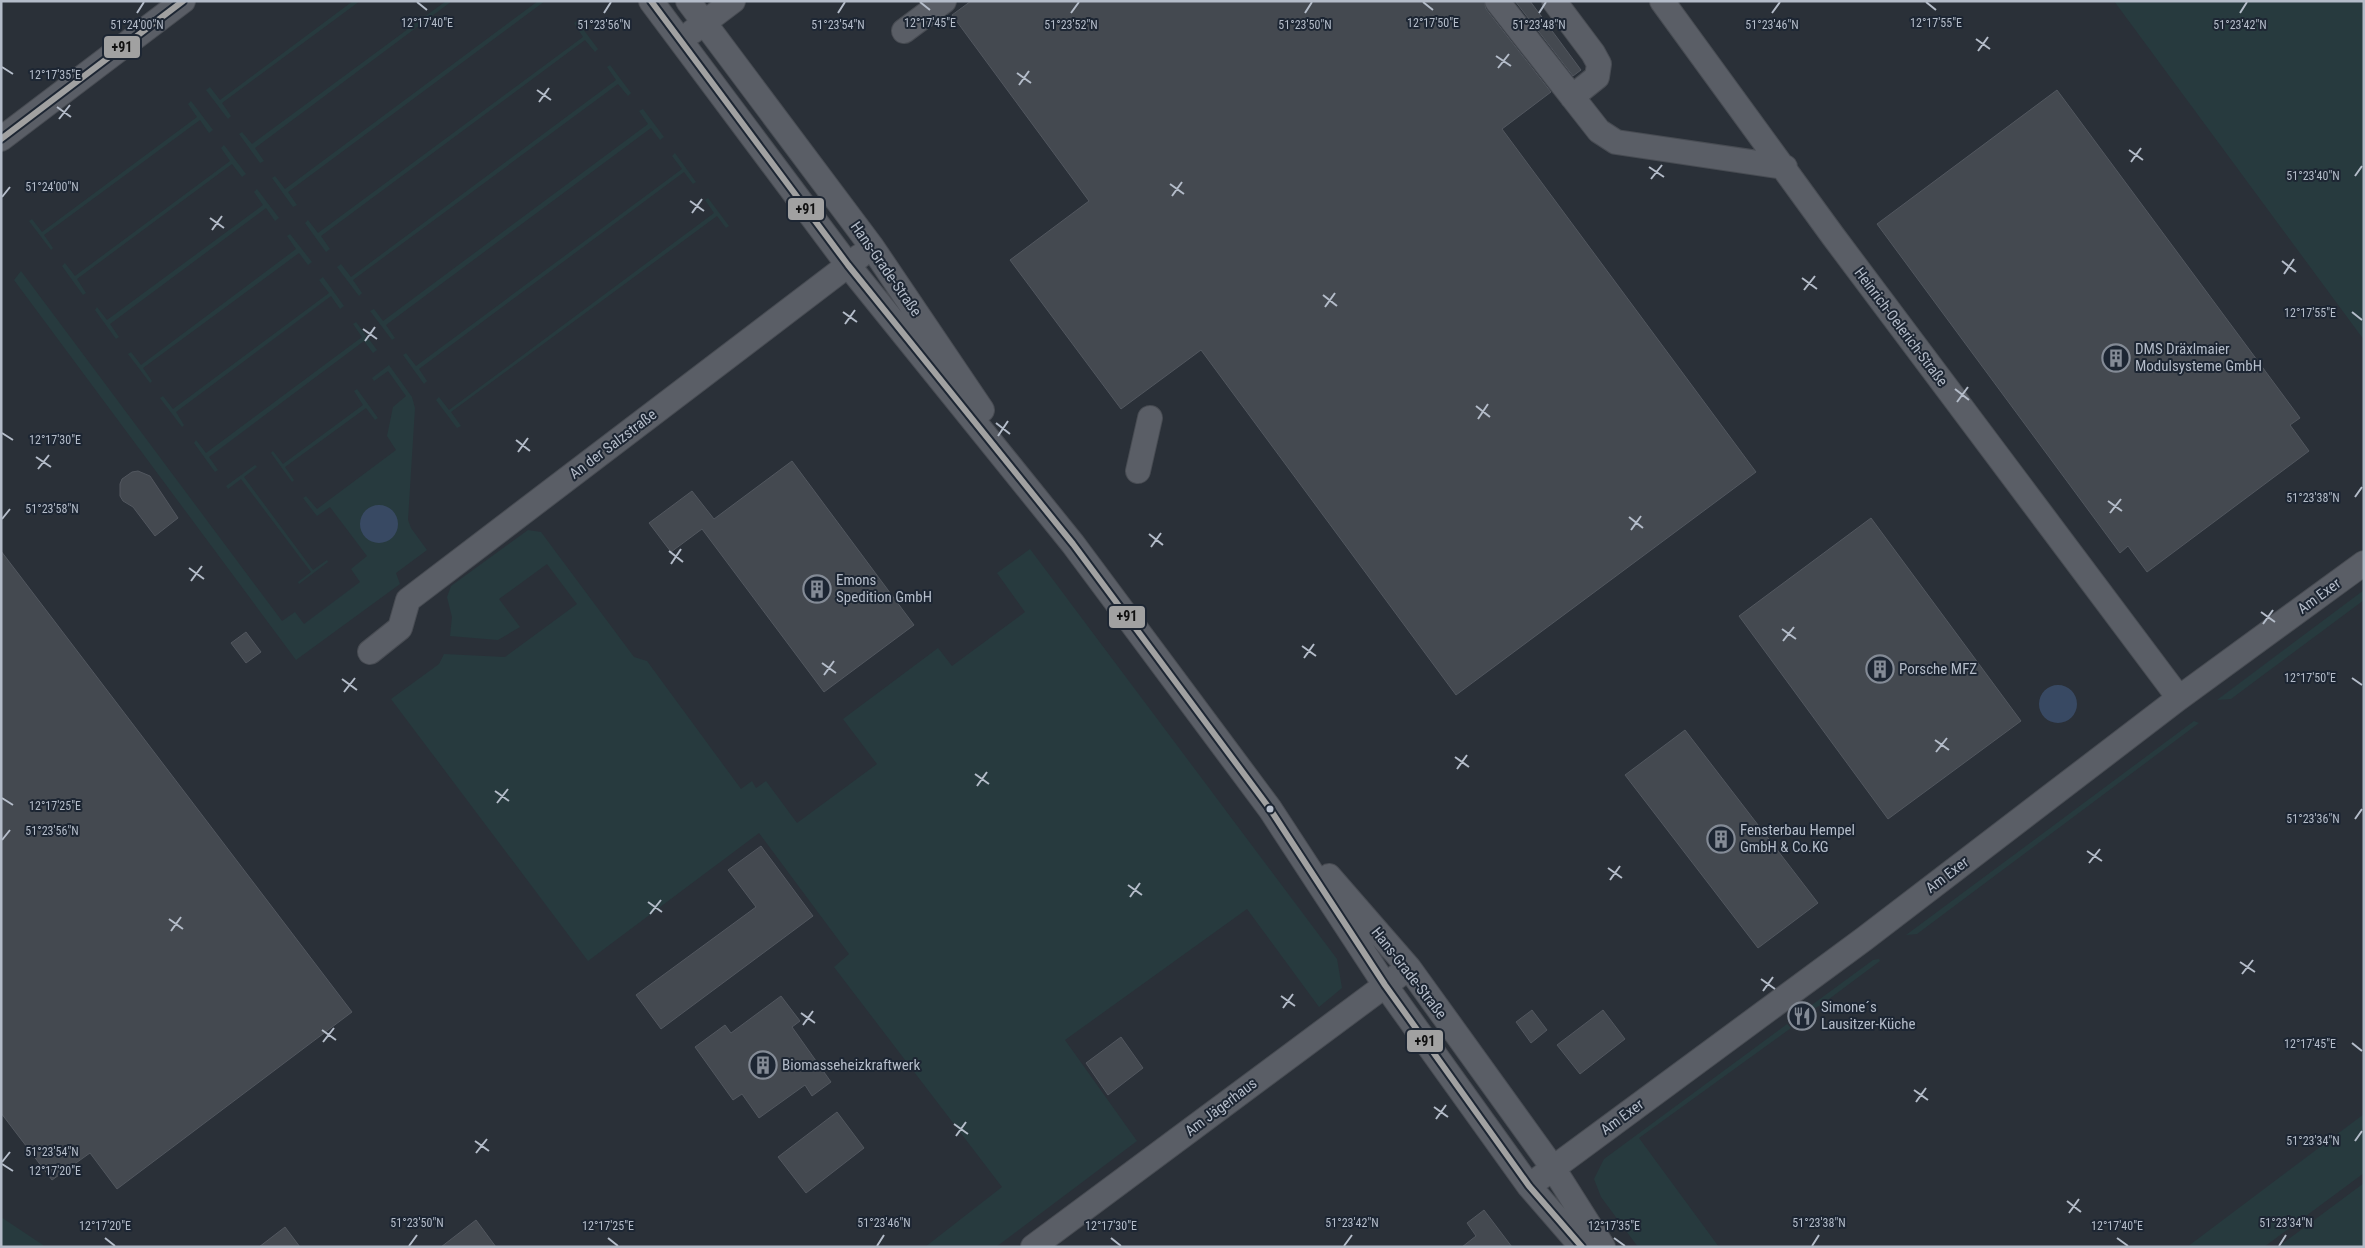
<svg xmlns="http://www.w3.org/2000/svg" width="2365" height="1248" font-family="'Roboto Condensed',sans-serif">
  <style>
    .green { fill: #273a3e }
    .water { fill: #384963 }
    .building { fill: #444950; stroke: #52575f }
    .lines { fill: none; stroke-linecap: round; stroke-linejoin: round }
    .minor-casing { stroke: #484c53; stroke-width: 26 }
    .minor { stroke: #5a5e66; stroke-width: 24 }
    .bus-1-casing { stroke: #1d2633; stroke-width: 10 }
    .bus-1 { stroke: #a1a1a1; stroke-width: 6 }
    .ticks { fill: none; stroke: #b4bcc9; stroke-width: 2 }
    .bus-dot { fill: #b4bcc9; stroke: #1d2633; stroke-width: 2 }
    .labels { text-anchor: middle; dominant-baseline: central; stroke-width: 4; stroke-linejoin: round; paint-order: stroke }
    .street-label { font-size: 15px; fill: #b4bcc9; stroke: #1d2633 }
    .poi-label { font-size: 15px; fill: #b4bcc9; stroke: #1d2633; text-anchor: start }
    .ticks-label { font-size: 12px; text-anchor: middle; fill: #b4bcc9; stroke: #1d2633; stroke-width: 4; stroke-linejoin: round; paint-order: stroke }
    .line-badge { stroke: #1d2633; stroke-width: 2 }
    .pale-badge-label { font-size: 14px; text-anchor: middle; font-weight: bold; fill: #111 }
  </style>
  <rect width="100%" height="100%" fill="#2a3038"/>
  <!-- green -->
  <path class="green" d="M353 1H360L222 103 231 116 228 119 206 90 210 87 220 100Z
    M446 1H452L255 148 264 161 260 163 239 134 242 132 252 144Z
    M538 1H545L288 192 297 205 293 207 272 178 275 176 285 189Z
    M2114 1H2364V340Z
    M577 21 598 49 595 52 585 40 321 236 330 249 326 252 305 223 308 220 318 233 583 37 574 23Z
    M610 65 631 93 628 96 618 84 353 280 362 293 359 296 337 267 341 264 351 277 616 80 607 67Z
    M191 101 213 130 209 133 200 120 44 235 53 248 51 250 29 221 32 219 42 232 197 117 188 104Z
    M643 109 664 137 660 140 651 128 386 325 395 338 392 340 370 311 374 309 383 321 648 124 639 111Z
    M224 145 246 174 242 177 232 164 77 279 86 293 83 295 62 266 65 263 75 276 230 161 221 148Z
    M675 153 696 182 693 184 684 172 419 369 427 381 424 384 403 355 406 353 416 366 682 169 672 156Z
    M257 189 279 218 275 221 266 208 110 324 119 337 116 339 95 310 97 307 107 320 263 205 254 192Z
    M708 198 729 226 726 228 717 216 451 412 461 426 457 428 436 400 439 397 449 410 714 213 705 200Z
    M290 234 312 262 308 265 299 253 143 368 152 381 150 383 128 354 131 352 141 365 296 249 287 236Z
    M21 271 282 621 295 612 304 624 360 582 351 569 367 556 330 507 317 516 303 498 306 496 317 509 396 450 387 436 393 407 406 396 388 371 374 381 372 378 389 365 412 397 415 408 408 520 411 528 427 550 396 573 400 584 296 660 14 280Z
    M323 277 344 306 340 309 331 296 176 412 184 425 182 427 160 398 163 396 173 409 329 293 319 280Z
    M356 322 377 350 373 353 364 341 209 457 218 470 215 472 194 443 196 440 206 453 362 337 353 324Z
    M357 389 378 418 375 420 366 408 285 467 294 480 292 482 271 453 273 451 283 464 363 405 354 391Z
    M255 465 257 467 244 477 313 570 327 560 328 562 299 584 298 582 311 572 241 479 228 489 226 486Z
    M528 530 541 532 634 657 647 661 741 789 752 781 756 788 766 781 797 823 877 764 843 719 938 648 952 666 1025 612 997 573 1030 549 1337 959 1342 988 1319 1007 1247 909 1065 1040 1137 1141 996 1247H925L1002 1187 834 967 849 954 759 833 588 961 391 699 439 664 444 654 505 657 577 604 547 564 499 599 520 627 498 640 450 636 452 617 447 597 451 586Z
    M2364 590V600L2231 699 2217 700Z
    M2194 721 2199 723 1917 934 1906 935Z
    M1879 959 1880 961 1821 1005 1811 1010 1809 1007 1873 960Z
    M1787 1024 1791 1028 1639 1138 1719 1247H1638L1601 1197 1594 1179 1604 1159Z
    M2364 1114V1173L2264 1247H2187Z
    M2364 1183V1247H2278Z
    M1 1217 46 1247H1Z"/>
  <!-- water -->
  <path class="water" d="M360 524a19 19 0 1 1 38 0a19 19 0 1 1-38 0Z
    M2039 704a19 19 0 1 1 38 0a19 19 0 1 1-38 0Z"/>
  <!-- building -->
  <path class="building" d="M971 1H1484L1486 9 1551 92 1502 129 1756 472 1456 695 1201 350 1121 409 1010 260 1089 201 952 15Z
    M1515 1H1530L1581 70 1573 76Z
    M2057 90 2300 418 2290 425 2309 451 2147 572 2128 546 2120 553 1877 224Z
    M792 461 914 625 824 692 702 529 671 552 649 523 692 491 714 519Z
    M138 471 150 476 178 518 155 536 133 507 123 501 120 496V484L122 479 132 472Z
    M1871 518 2021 721 1888 819 1739 616Z
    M1 551 352 1012 117 1189 90 1153 52 1180 1 1113Z
    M246 632 261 652 246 663 231 643Z
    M1685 730 1818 903 1758 948 1625 775Z
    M761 846 813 916 661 1029 636 995 756 907 728 870Z
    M781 996 800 1021 792 1027 831 1082 812 1096 805 1085 759 1118 742 1094 733 1100 695 1047 725 1025 731 1033Z
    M1532 1010 1547 1030 1531 1043 1516 1022Z
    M1603 1010 1625 1039 1580 1074 1557 1045Z
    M1121 1037 1143 1068 1108 1095 1086 1063Z
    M837 1112 864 1148 806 1193 778 1157Z
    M1484 1210 1512 1247H1462L1476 1236 1467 1223Z
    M476 1220 496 1247H441Z
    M285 1227 300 1247H259Z"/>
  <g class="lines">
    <!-- minor casing -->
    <g class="minor-casing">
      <path id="minor" d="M651 1 848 265 1073 544 1270 809 1385 985 1529 1186 1582 1247
        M688 1 872 247 982 410
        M1497 1 1599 131 1616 142 1785 167
        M1554 1 1593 53 1599 64 1597 77 1572 97
        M1662 1 1833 236 2179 698
        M904 31 944 1
        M692 32 733 1
        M1 139 183 1
        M1138 471 1150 418
        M370 652 400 628 408 600 860 256
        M1329 876 1409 968 1553 1168 1603 1247
        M1529 1186 1864 939 2179 698 2364 563
        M1033 1247 1399 975"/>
    </g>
    <!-- minor -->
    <use href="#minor" class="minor"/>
    <!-- bus-1 casing -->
    <g class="bus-1-casing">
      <path id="bus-1" d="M651 1 848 265 1073 544 1270 809 1385 985 1529 1186 1582 1247
        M1 139 183 1"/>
    </g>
    <!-- bus-1 -->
    <use href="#bus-1" class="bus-1"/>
  </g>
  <!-- ticks -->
  <path class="ticks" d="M417 2 427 10M920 2 930 10M1423 2 1433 10M1926 2 1936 10M137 13 144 2M604 13 611 2M838 13 845 2M1071 13 1079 2M1305 13 1312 2M1539 13 1546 2M1772 13 1780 2M2240 13 2247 2M1976 39 1990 49M1978 51 1988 37M1496 56 1511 66M2 67 13 74M1498 68 1509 54M1017 73 1031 83M1019 85 1029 71M537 90 551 100M539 102 549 88M57 107 71 117M59 119 70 105M2129 150 2143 160M2131 162 2141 148M1649 167 1664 177M2355 176 2362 166M1651 179 1662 165M1170 184 1184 194M1172 196 1182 182M2 197 10 187M690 201 704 211M692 213 702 199M210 218 224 228M212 230 222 216M2282 261 2296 272M2284 274 2294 259M1802 278 1817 289M1804 290 1815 276M1323 295 1337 306M1325 307 1335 293M843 312 857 322M2352 312 2362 320M845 324 855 310M363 329 377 339M365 341 375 327M1955 389 1969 400M1957 402 1968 387M1476 406 1490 417M1478 419 1488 404M996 423 1010 434M2 433 13 440M998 436 1008 421M516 440 530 451M518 452 528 438M36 457 51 467M38 469 49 455M2355 497 2362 487M2108 501 2122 511M2110 513 2121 499M1629 517 1643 528M2 519 10 509M1631 530 1641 516M1149 534 1163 545M1151 547 1161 533M669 551 683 562M671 564 681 549M189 568 204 579M191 581 202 566M2261 612 2275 622M2263 624 2273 610M1782 629 1796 639M1783 641 1794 627M1302 646 1316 656M1304 658 1314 644M822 663 836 673M824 675 834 661M2352 678 2362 685M342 679 357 690M344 692 355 678M1935 740 1949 750M1936 752 1947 738M1455 757 1469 767M1457 769 1467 755M975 774 989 784M977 786 987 772M495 791 509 801M2 798 13 805M497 803 508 789M2355 819 2362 809M2 840 10 830M2087 851 2102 861M2089 863 2100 849M1608 868 1622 878M1610 880 1620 866M1128 885 1142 895M1130 897 1140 883M648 902 662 912M650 914 661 900M169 919 183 929M171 931 181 917M2240 962 2255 972M2242 974 2253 960M1761 979 1775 989M1763 991 1773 977M1281 996 1295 1006M1283 1008 1293 994M801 1013 815 1023M803 1025 813 1011M322 1030 336 1040M323 1042 334 1028M2352 1043 2362 1051M1914 1090 1928 1100M1916 1102 1926 1088M1434 1107 1448 1117M1436 1119 1446 1105M954 1124 968 1134M956 1136 966 1122M475 1141 489 1151M2355 1141 2362 1131M476 1153 487 1139M2 1162 10 1152M2 1164 13 1171M2067 1201 2081 1212M2069 1213 2079 1199M105 1238 115 1246M608 1238 618 1246M1111 1238 1121 1246M1614 1238 1625 1246M2117 1238 2128 1246M409 1246 417 1235M877 1246 884 1235M1344 1246 1352 1235M1812 1246 1819 1235M2279 1246 2286 1235"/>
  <!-- icons -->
  <defs>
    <g id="building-ring" transform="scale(1.4375)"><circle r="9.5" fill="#1d2633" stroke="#848b96" stroke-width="1.5"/><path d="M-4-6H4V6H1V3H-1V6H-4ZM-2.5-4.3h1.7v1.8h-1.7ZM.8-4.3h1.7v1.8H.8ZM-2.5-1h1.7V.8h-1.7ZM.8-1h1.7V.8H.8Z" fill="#848b96"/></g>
    <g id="restaurant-ring" transform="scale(1.4375)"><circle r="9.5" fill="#1d2633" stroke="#848b96" stroke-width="1.5"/><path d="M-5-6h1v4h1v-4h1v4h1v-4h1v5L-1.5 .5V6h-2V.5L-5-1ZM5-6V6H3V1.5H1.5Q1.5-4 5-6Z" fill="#848b96"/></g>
  </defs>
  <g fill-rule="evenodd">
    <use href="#building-ring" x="2116" y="358"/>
    <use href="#building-ring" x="817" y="589"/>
    <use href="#building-ring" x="1880" y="669"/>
    <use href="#building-ring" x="1721" y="839"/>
    <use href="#restaurant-ring" x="1802" y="1016"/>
    <use href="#building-ring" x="763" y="1065"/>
  </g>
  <!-- markers -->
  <circle class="bus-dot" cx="1270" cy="809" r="4.5"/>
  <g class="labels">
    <!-- street labels -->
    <g class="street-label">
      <text transform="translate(886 269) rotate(55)">Hans-Grade-Straße</text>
      <text transform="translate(1901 327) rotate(53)">Heinrich-Oelerich-Straße</text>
      <text transform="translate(613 444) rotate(-37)">An der Salzstraße</text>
      <text transform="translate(2319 596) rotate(-36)">Am Exer</text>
      <text transform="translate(1947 875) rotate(-37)">Am Exer</text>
      <text transform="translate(1409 973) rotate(52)">Hans-Grade-Straße</text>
      <text transform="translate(1221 1107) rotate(-37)">Am Jägerhaus</text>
      <text transform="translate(1622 1117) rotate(-36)">Am Exer</text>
    </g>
    <!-- poi labels -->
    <g class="poi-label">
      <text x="2135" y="349">DMS Dräxlmaier<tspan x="2135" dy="17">Modulsysteme GmbH</tspan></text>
      <text x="836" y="580">Emons<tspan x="836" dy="17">Spedition GmbH</tspan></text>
      <text x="1899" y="669">Porsche MFZ</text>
      <text x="1740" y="830">Fensterbau Hempel<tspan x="1740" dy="17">GmbH &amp; Co.KG</tspan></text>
      <text x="1821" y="1007">Simone´s<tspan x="1821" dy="17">Lausitzer-Küche</tspan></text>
      <text x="782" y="1065">Biomasseheizkraftwerk</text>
    </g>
  </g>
  <g class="ticks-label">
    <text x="427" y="27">12°17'40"E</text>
    <text x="1936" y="27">12°17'55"E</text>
    <text x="930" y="27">12°17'45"E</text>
    <text x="1433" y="27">12°17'50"E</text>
    <text x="838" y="29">51°23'54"N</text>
    <text x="137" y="29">51°24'00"N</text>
    <text x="604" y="29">51°23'56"N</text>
    <text x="1071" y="29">51°23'52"N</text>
    <text x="1305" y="29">51°23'50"N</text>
    <text x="1539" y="29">51°23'48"N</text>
    <text x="1772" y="29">51°23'46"N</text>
    <text x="2240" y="29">51°23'42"N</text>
    <text x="55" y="79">12°17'35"E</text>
    <text x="2313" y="180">51°23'40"N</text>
    <text x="52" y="191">51°24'00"N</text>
    <text x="2310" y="317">12°17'55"E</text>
    <text x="55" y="444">12°17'30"E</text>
    <text x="2313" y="502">51°23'38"N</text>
    <text x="52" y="513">51°23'58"N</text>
    <text x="2310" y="682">12°17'50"E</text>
    <text x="55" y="810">12°17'25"E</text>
    <text x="2313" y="823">51°23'36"N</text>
    <text x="52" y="835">51°23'56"N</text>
    <text x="2310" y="1048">12°17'45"E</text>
    <text x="2313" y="1145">51°23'34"N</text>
    <text x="52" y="1156">51°23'54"N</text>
    <text x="55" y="1175">12°17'20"E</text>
    <text x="417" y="1227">51°23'50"N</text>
    <text x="884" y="1227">51°23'46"N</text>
    <text x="1352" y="1227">51°23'42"N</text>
    <text x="1819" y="1227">51°23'38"N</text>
    <text x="2286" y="1227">51°23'34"N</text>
    <text x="105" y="1230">12°17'20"E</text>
    <text x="608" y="1230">12°17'25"E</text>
    <text x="1111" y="1230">12°17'30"E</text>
    <text x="1614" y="1230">12°17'35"E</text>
    <text x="2117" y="1230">12°17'40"E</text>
  </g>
  <g class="line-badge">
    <rect x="103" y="35" width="38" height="24" rx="5" fill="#a1a1a1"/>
    <rect x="787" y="197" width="38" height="24" rx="5" fill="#a1a1a1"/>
    <rect x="1108" y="605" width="38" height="24" rx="5" fill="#a1a1a1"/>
    <rect x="1406" y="1029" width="38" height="24" rx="5" fill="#a1a1a1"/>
  </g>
  <g class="pale-badge-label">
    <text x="122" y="52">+91</text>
    <text x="806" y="214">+91</text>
    <text x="1127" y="621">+91</text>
    <text x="1425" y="1046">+91</text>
  </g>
  <!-- border -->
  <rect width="2365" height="1248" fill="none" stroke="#b4bcc9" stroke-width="5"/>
</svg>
